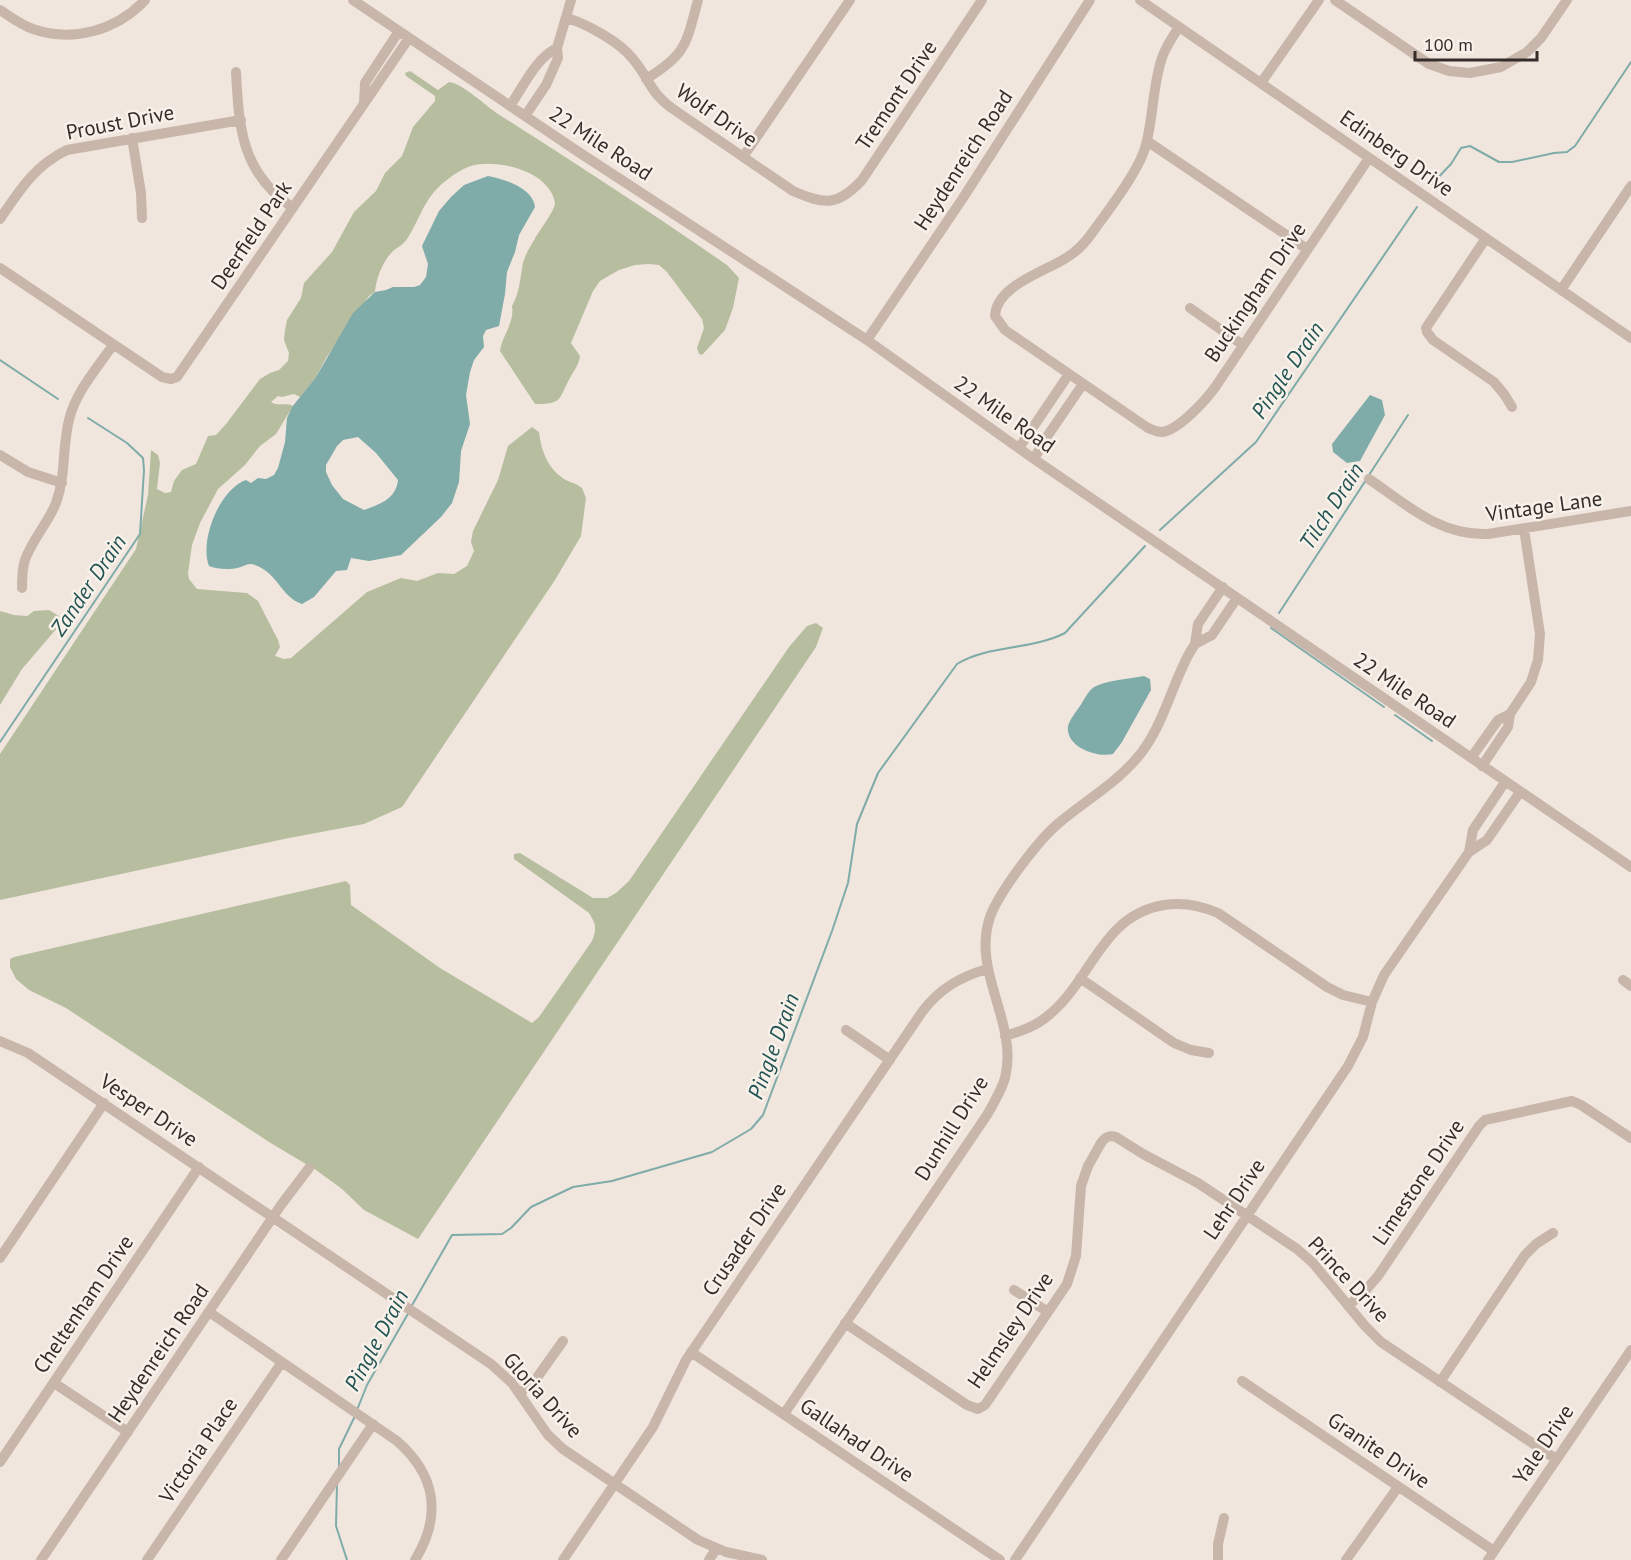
<svg xmlns="http://www.w3.org/2000/svg" width="1631" height="1560" font-family="'PT Sans',sans-serif">
  <style>
    .green { fill: #b7be9f }
    .water { fill: #7faba9; fill-rule: evenodd }
    .lines { fill: none; stroke-linecap: round; stroke-linejoin: round }
    .stream { stroke: #7faba9; stroke-width: 2 }
    .minor { stroke: #c8b6ab; stroke-width: 10 }
    .labels { text-anchor: middle; dominant-baseline: central; stroke-width: 5; stroke-linejoin: round; paint-order: stroke }
    .street-label { font-size: 21px; fill: #362c2a; stroke: #f8f1ea }
    .water-label { font-size: 22px; font-style: italic; fill: #225453; stroke: #f8f1ea }
  </style>
  <rect width="100%" height="100%" fill="#f0e6de"/>
  <!-- green -->
  <path class="green" d="M410 71 438 90 449 82C462 83 486 106 498 114 575 163 652 213 727 265L739 278 733 308 725 330 702 355 699 354 697 348 704 328 702 319 667 272 659 265 648 264 635 265 619 270 600 281 593 291 571 343 580 356C579 365 574 370 570 378 558 399 564 404 535 404L500 351C502 336 515 322 512 306 520 292 520 278 523 263 525 256 529 248 533 242 537 233 555 211 555 203 553 189 540 178 529 173 514 165 487 161 471 166 459 170 442 182 434 192 422 206 417 224 407 239 403 245 398 247 393 251 383 261 376 278 375 292L369 296 326 358 316 377 300 397 294 394 282 397 278 396 271 402C278 407 286 402 293 406L276 434 260 446 245 465 218 489 200 523 192 545 188 573 189 579 197 589 247 593 258 601 278 640 280 647 275 656 284 659 291 658 367 592 401 578 417 581 438 573 454 574 467 566 474 551 471 542 473 531 498 480 508 446 532 427 539 432C541 451 549 472 568 481 573 483 577 484 582 488L586 498 581 536 555 580 402 807 364 824 289 838 0 900V754L136 549 148 495 151 450 158 455 160 463 157 489 165 493 171 492 174 481 182 470 196 464 208 436 216 435 226 424 260 379 270 373 279 370 288 361 289 353 284 340 285 330 287 320 301 298 304 283 332 252 354 212 376 191 385 173 402 156 413 127 435 101V96L406 76 405 73Z
    M49 610 59 616 58 627 22 669 0 705V611L14 615 27 616 34 611Z
    M816 623 823 628 816 647 418 1239 364 1210 342 1189 316 1170 269 1142 66 1008 29 990 16 979 10 967V959L14 957 346 881 350 885 351 905 440 968 532 1023 539 1017 592 941C597 929 596 924 589 913L514 859V854L520 853 593 898H607L616 893 629 881 789 647 807 626Z"/>
  <!-- water -->
  <path class="water" d="M488 176C504 179 533 188 535 207L519 235 515 252 507 272 505 294 499 326 486 330 483 336 484 347 474 360 470 372 466 395 470 424 461 451 459 482 452 503 441 517 401 555 369 561 351 558 347 570 336 571 314 597 302 604C280 596 279 574 255 565 248 562 244 567 237 568 229 570 216 569 209 566 199 540 220 489 246 480L251 483 258 478 266 479 274 475 278 468 285 442 287 418 292 407 316 377 353 313 375 292 386 290 393 287H414L420 285 426 277 428 264 422 246 439 211 451 197 464 185ZM358 437 376 453 398 480C396 499 380 504 364 510L343 499 332 485 326 472V465L337 446 343 440Z
    M1370 395 1382 400 1385 415 1360 461 1347 463 1333 452 1332 444Z
    M1144 676 1150 679 1151 690 1122 742 1113 754C1097 758 1065 747 1068 726 1070 719 1076 712 1080 706 1084 700 1088 691 1094 687 1107 680 1129 679 1144 676Z"/>
  <g class="lines">
    <!-- stream -->
    <path class="stream" d="M1432 184 1451 164 1461 148 1470 146 1499 162H1512L1554 153 1567 152 1575 146 1631 62
      M0 360 58 399
      M1369 475 1408 415
      M1160 530 1256 442 1417 207
      M1279 613 1366 480
      M1271 628 1384 707
      M1395 715 1432 741
      M0 742 140 534 144 470 143 458 127 443 88 418
      M411 1307 452 1235 502 1234 511 1228 531 1207 573 1187 612 1181 712 1152 751 1129 763 1115 832 931 848 883 857 824 878 773 957 664C987 645 1032 650 1065 633L1145 546
      M357 1410 367 1385 409 1312
      M339 1466V1449L355 1416
      M337 1484 336 1526 347 1560"/>
    <!-- minor -->
    <path class="minor" d="M353 0 577 151 867 340 1034 459 1631 867
      M1140 0 1631 338
      M1335 0 1429 64 1449 71 1470 73 1501 67 1527 52 1541 38 1567 0
      M0 10C11 17 21 25 33 29 73 43 117 30 145 0
      M567 18C587 24 620 42 633 59 650 79 649 92 673 109L793 191C825 205 838 206 862 180L982 0
      M1179 27C1173 36 1167 45 1163 55 1152 84 1154 118 1145 148 1138 172 1107 212 1092 233 1085 243 1076 252 1066 258 1044 272 996 286 995 316L1005 330 1148 428C1153 430 1157 432 1162 432 1179 430 1206 400 1216 386L1369 158
      M236 72C239 130 242 173 293 208
      M646 79C687 54 686 44 698 0
      M1261 83 1319 0
      M364 102 365 83 399 31
      M510 106C523 87 536 58 557 48
      M525 116 546 85 558 58 557 48 571 0
      M132 138 141 193 142 218
      M1147 141 1307 249
      M743 157 850 0
      M0 219C19 191 35 165 67 150L241 120
      M1486 238 1426 328 1427 332 1433 340 1494 382 1504 394 1512 407
      M0 268 162 377 171 379 177 377 409 38
      M1561 290 1631 186
      M1190 308 1243 345
      M867 340 963 198 1090 0
      M1019 448 1069 374
      M0 455 28 472 62 483
      M1034 459 1044 441 1083 384
      M1369 479C1407 505 1440 536 1488 534L1631 511
      M22 588C22 579 22 569 25 560 32 540 48 523 56 503 66 476 62 448 69 420 75 393 97 368 113 345
      M1195 644 1198 624 1223 587
      M1471 758 1498 720 1510 714
      M1482 766 1508 727 1510 714 1531 682 1538 660 1540 634 1524 529
      M1469 852 1473 830 1505 782
      M1080 978 1174 1043 1191 1050 1209 1053
      M1623 980 1631 986
      M846 1030 890 1060
      M1005 1036C1021 1031 1037 1026 1050 1014 1092 979 1102 915 1164 905 1183 902 1200 905 1218 913L1327 987 1343 995 1372 1002
      M0 1041 28 1053 491 1364 512 1383 548 1435 563 1449 698 1540 726 1552 762 1560
      M0 1258 104 1103
      M1014 1290 1048 1312
      M1348 1306 1365 1291 1378 1276 1479 1126 1485 1120 1572 1101 1581 1105 1631 1138
      M209 1312 397 1441C436 1475 442 1516 415 1560
      M845 1323 967 1405 978 1409 985 1405 1067 1284 1076 1256 1081 1186 1088 1166 1101 1143C1105 1137 1109 1135 1116 1137L1143 1154 1198 1183 1297 1249 1313 1263 1365 1326 1381 1342 1556 1459
      M691 1352 1000 1560
      M1242 1381 1494 1551
      M1440 1382 1525 1255 1536 1244 1553 1233
      M54 1383 128 1432
      M520 1393 536 1379 563 1341
      M784 1414 987 1115C994 1103 1001 1091 1005 1078 1019 1023 971 972 990 917 999 892 1039 839 1060 822 1085 801 1116 783 1137 758 1163 728 1171 686 1190 652L1195 644 1212 635 1237 598
      M0 1462 199 1167
      M41 1560 281 1205 309 1168
      M147 1560 282 1362
      M281 1560 373 1424
      M563 1560 653 1427 686 1360 922 1012C939 989 960 977 987 969
      M709 1560 716 1549
      M1015 1560 1348 1066 1363 1037 1372 1002 1384 975 1469 852 1487 840 1520 792
      M1218 1560V1544L1224 1518
      M1346 1560 1398 1487
      M1488 1560 1631 1350"/>
  </g>
  <g class="labels">
    <!-- street labels -->
    <g class="street-label">
      <text transform="translate(896 95) rotate(-56)">Tremont Drive</text>
      <text transform="translate(717 115) rotate(35)">Wolf Drive</text>
      <text transform="translate(120 122) rotate(-11)">Proust Drive</text>
      <text transform="translate(601 143) rotate(33)">22 Mile Road</text>
      <text transform="translate(1397 153) rotate(35)">Edinberg Drive</text>
      <text transform="translate(963 160) rotate(-57)">Heydenreich Road</text>
      <text transform="translate(251 235) rotate(-56)">Deerfield Park</text>
      <text transform="translate(1255 292) rotate(-56)">Buckingham Drive</text>
      <text transform="translate(1005 414) rotate(35)">22 Mile Road</text>
      <text transform="translate(1544 506) rotate(-8)">Vintage Lane</text>
      <text transform="translate(1405 690) rotate(34)">22 Mile Road</text>
      <text transform="translate(149 1110) rotate(34)">Vesper Drive</text>
      <text transform="translate(951 1128) rotate(-58)">Dunhill Drive</text>
      <text transform="translate(1418 1182) rotate(-56)">Limestone Drive</text>
      <text transform="translate(1234 1199) rotate(-56)">Lehr Drive</text>
      <text transform="translate(744 1239) rotate(-56)">Crusader Drive</text>
      <text transform="translate(1349 1279) rotate(47)">Prince Drive</text>
      <text transform="translate(83 1304) rotate(-56)">Cheltenham Drive</text>
      <text transform="translate(1010 1330) rotate(-56)">Helmsley Drive</text>
      <text transform="translate(158 1353) rotate(-56)">Heydenreich Road</text>
      <text transform="translate(543 1395) rotate(48)">Gloria Drive</text>
      <text transform="translate(857 1440) rotate(34)">Gallahad Drive</text>
      <text transform="translate(1543 1444) rotate(-56)">Yale Drive</text>
      <text transform="translate(198 1450) rotate(-56)">Victoria Place</text>
      <text transform="translate(1379 1450) rotate(34)">Granite Drive</text>
    </g>
    <!-- water labels -->
    <g class="water-label">
      <text transform="translate(1287 370) rotate(-56)">Pingle Drain</text>
      <text transform="translate(1331 506) rotate(-57)">Tilch Drain</text>
      <text transform="translate(88 585) rotate(-56)">Zander Drain</text>
      <text transform="translate(773 1046) rotate(-70)">Pingle Drain</text>
      <text transform="translate(376 1340) rotate(-62)">Pingle Drain</text>
    </g>
  </g>
  <!-- scale -->
  <path d="M1415 51v9h122v-9" fill="none" stroke="#362c2a" stroke-width="3"/>
  <text x="1424" y="51" font-size="18" fill="#362c2a" stroke="#f8f1ea" stroke-width="4.5" paint-order="stroke">100 m</text>
</svg>
